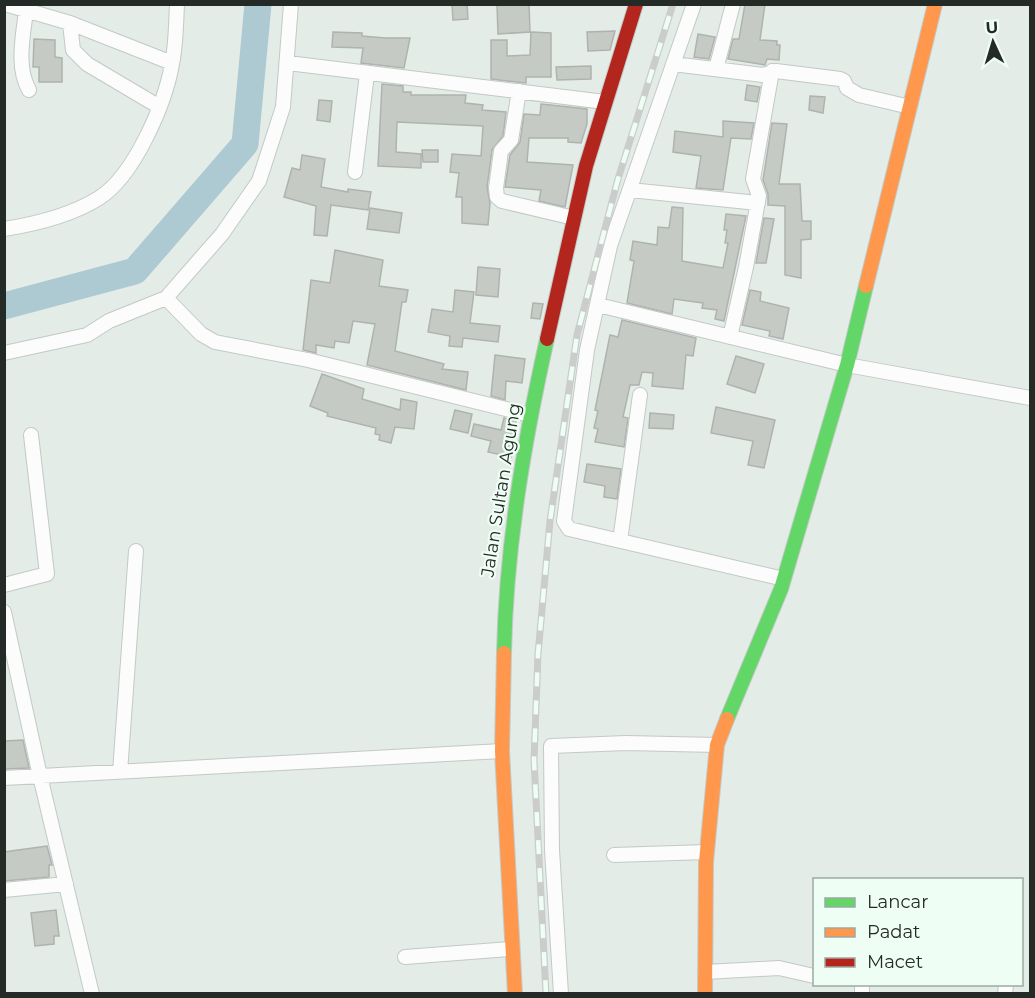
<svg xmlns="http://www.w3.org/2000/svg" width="1035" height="998" font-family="Montserrat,sans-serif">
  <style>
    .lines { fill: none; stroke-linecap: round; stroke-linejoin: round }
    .river { stroke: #adc9d2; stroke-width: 27 }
    .building { fill: #c6cac5; stroke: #afb3af; stroke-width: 1.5 }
    .street-casing { stroke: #c3c9c5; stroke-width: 16 }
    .fast-casing { stroke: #c3c9c5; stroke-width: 16 }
    .slow-casing { stroke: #c3c9c5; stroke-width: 16 }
    .jam-casing { stroke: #c3c9c5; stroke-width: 16 }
    .street { stroke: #fbfcfb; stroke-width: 14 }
    .fast { stroke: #63d668; stroke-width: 14 }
    .slow { stroke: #ff974d; stroke-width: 14 }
    .jam { stroke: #b3261e; stroke-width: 14 }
    .rail-casing { stroke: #cacdcc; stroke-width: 7 }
    .rail { stroke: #eefef4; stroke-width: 4.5; stroke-dasharray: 14; stroke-linecap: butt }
    .labels { text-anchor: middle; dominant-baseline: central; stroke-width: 4.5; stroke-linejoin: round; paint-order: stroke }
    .street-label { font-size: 18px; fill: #242a26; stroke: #eefef4 }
  </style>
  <rect width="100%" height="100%" fill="#e4ece7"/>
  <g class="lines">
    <!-- river -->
    <path class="river" d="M4 306 135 271 245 144 258 4"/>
  </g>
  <!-- building -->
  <path class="building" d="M452 4H467L468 19 453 20Z
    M529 4 530 32 498 34 497 5Z
    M745 4H765L760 40 777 41V45H780L779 60 767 59 765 65 728 59 733 39H739Z
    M615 31 610 50 588 51 587 32Z
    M333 32 362 33V36L385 38H410L404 68 361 63 363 48 332 47Z
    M531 32 551 33V77H526V83L491 79V40H507V56L530 55Z
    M698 34 715 37 709 59 694 57Z
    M34 39 55 40V57L62 58V82H39V67H33Z
    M591 66V79L557 80 556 67Z
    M382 84 403 86V92H411V95H466L465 103 483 105 482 110 506 112 503 136 492 150 487 187 490 203 488 225 462 223V197H456L459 173 450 172 452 154 481 156 483 126 397 122 396 152 421 154V168L378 166Z
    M747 85 760 87 757 102 745 100Z
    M810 96 825 97 823 113 809 110Z
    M319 100 332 101 330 122 317 120Z
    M541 104 587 109V124L581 143 568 142V138H529L527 162 573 165 565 207 539 201 541 190 505 187 510 155 520 142 524 114 540 115Z
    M723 121 754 123 751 139 731 138 723 190 696 188 701 156 673 152 675 131 723 137Z
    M772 123 787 124 779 184H800L802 221H811V239L801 240V278L785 275V206L768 205V194L763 180Z
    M422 150H438V162H423Z
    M302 155 325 159 321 187 348 192V189L371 192 368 210 331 205 327 236 314 235 316 206 284 197 292 168 300 170Z
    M672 207 683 208 682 261 723 268 728 243H725L727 230H724L726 214 746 216 724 321 715 319 717 310 702 308 703 303 674 299 672 314 627 303 634 261 630 260 633 241 657 245 658 227 669 228Z
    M370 208 402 213 399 233 367 229Z
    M764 218 774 219 766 263H756Z
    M335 250 383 260 379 286 408 290 406 302H402L395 351 444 364 442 369 468 372 466 390 367 365 375 324 353 321 349 343 335 341 334 348 316 345V353L303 350 311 280 330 283Z
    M478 267 500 269 498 297 476 295Z
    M455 290 474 292 470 323 500 326 498 342 463 338 462 347 449 346 450 336 428 332 432 309 453 312Z
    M750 290 761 292 760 301 789 308 783 339 769 336 770 331 742 325Z
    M533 303 543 304 540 319 531 318Z
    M622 320 696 338 693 356 686 355 683 389 652 386 653 373 642 372 639 385H630L623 417 628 418 624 447 595 442 598 429 594 428 598 411 595 410 610 335 618 337Z
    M495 355 525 359 522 383 506 381 505 400 491 396Z
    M736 356 764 364 755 393 727 384Z
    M322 374 364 389 362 399 400 410 401 399 417 402 414 429 395 427 391 443 379 440 380 435 375 434 376 428 327 416 328 413 310 406Z
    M716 407 775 420 764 468 748 465 753 441 711 433Z
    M455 410 472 414 468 433 450 429Z
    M650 413 674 415 673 429 649 428Z
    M504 418 516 421 511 457 488 452 491 441 471 436 474 424 501 430Z
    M587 464 621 469 617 499 604 497 605 486 584 482Z
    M23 740 29 768 4 769V741Z
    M47 846 52 865H49V877L4 881V852Z
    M56 910 59 936H54V944L35 946 31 913Z"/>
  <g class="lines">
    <!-- street casing -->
    <g class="street-casing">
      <path id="street" d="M5 4 70 23 172 63
        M694 4 610 246 587 350 564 521 569 529 784 579
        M26 11C23 36 16 67 29 90
        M70 23 73 50 87 64 158 106
        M288 63 605 102
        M673 64 763 75 776 71 840 79 844 81 847 88 859 95 910 107
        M716 69 733 4
        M519 91 511 140 501 151 496 188 497 197 502 201 574 218
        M355 172 367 74
        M630 190 758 203
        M4 229C36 224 72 215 99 198 134 176 165 104 172 64 176 45 176 24 177 4
        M166 298 201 334 215 342 308 360 530 415
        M598 305 847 365 1030 398
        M730 337 746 267 759 196 753 179 772 71
        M4 353 87 335 109 321 166 298 222 234 259 181 283 107 291 4
        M620 541 640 395
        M4 585 47 574 31 435
        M4 612 40 776 92 994
        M120 772 136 551
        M4 778 502 751
        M614 855 707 852
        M4 890 66 884
        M405 957 511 949
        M705 972 779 968 814 976
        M561 994 552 850 551 746 626 743 717 745
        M862 994V984
        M1005 994 1006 984"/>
    </g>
    <!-- fast casing -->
    <g class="fast-casing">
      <path id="fast" d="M504 653C506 547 524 442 547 339
        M727 719 781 589 847 365 866 286"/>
    </g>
    <!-- slow casing -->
    <g class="slow-casing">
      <path id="slow" d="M866 286 935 4
        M504 653 502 751 515 994
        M705 994 706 862 717 745 727 719"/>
    </g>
    <!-- jam casing -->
    <g class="jam-casing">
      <path id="jam" d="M547 339 586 166 636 4"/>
    </g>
    <!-- street -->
    <use href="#street" class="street"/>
    <!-- fast -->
    <use href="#fast" class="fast"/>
    <!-- slow -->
    <use href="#slow" class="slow"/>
    <!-- jam -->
    <use href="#jam" class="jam"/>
    <!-- rail casing -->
    <g class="rail-casing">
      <path id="rail" d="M546 994 534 760 538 654 550 521 577 335 618 179 673 4"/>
    </g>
    <!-- rail -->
    <use href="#rail" class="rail"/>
  </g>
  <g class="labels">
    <!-- street labels -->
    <g class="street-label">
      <text transform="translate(501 490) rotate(-81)">Jalan Sultan Agung</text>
    </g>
  </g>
  <!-- border -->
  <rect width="1035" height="998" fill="none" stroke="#242a26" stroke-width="12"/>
  <!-- legend -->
  <rect x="813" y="878" width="210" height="108" fill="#eefef4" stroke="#9da9a2" stroke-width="1.5"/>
  <rect x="825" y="898" width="30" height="9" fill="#63d668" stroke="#9da9a2" stroke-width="1.5"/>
  <text x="867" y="908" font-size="18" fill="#242a26">Lancar</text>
  <rect x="825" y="928" width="30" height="9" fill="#ff974d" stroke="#9da9a2" stroke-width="1.5"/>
  <text x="867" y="938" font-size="18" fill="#242a26">Padat</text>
  <rect x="825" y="958" width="30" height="9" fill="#b3261e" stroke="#9da9a2" stroke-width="1.5"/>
  <text x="867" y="968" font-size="18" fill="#242a26">Macet</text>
  <!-- north arrow -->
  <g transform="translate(993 42) rotate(356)" stroke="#eefef4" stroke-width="4.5" paint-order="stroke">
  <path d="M0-4.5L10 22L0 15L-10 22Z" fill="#242a26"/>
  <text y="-9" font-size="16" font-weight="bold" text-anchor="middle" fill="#242a26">U</text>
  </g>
</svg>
